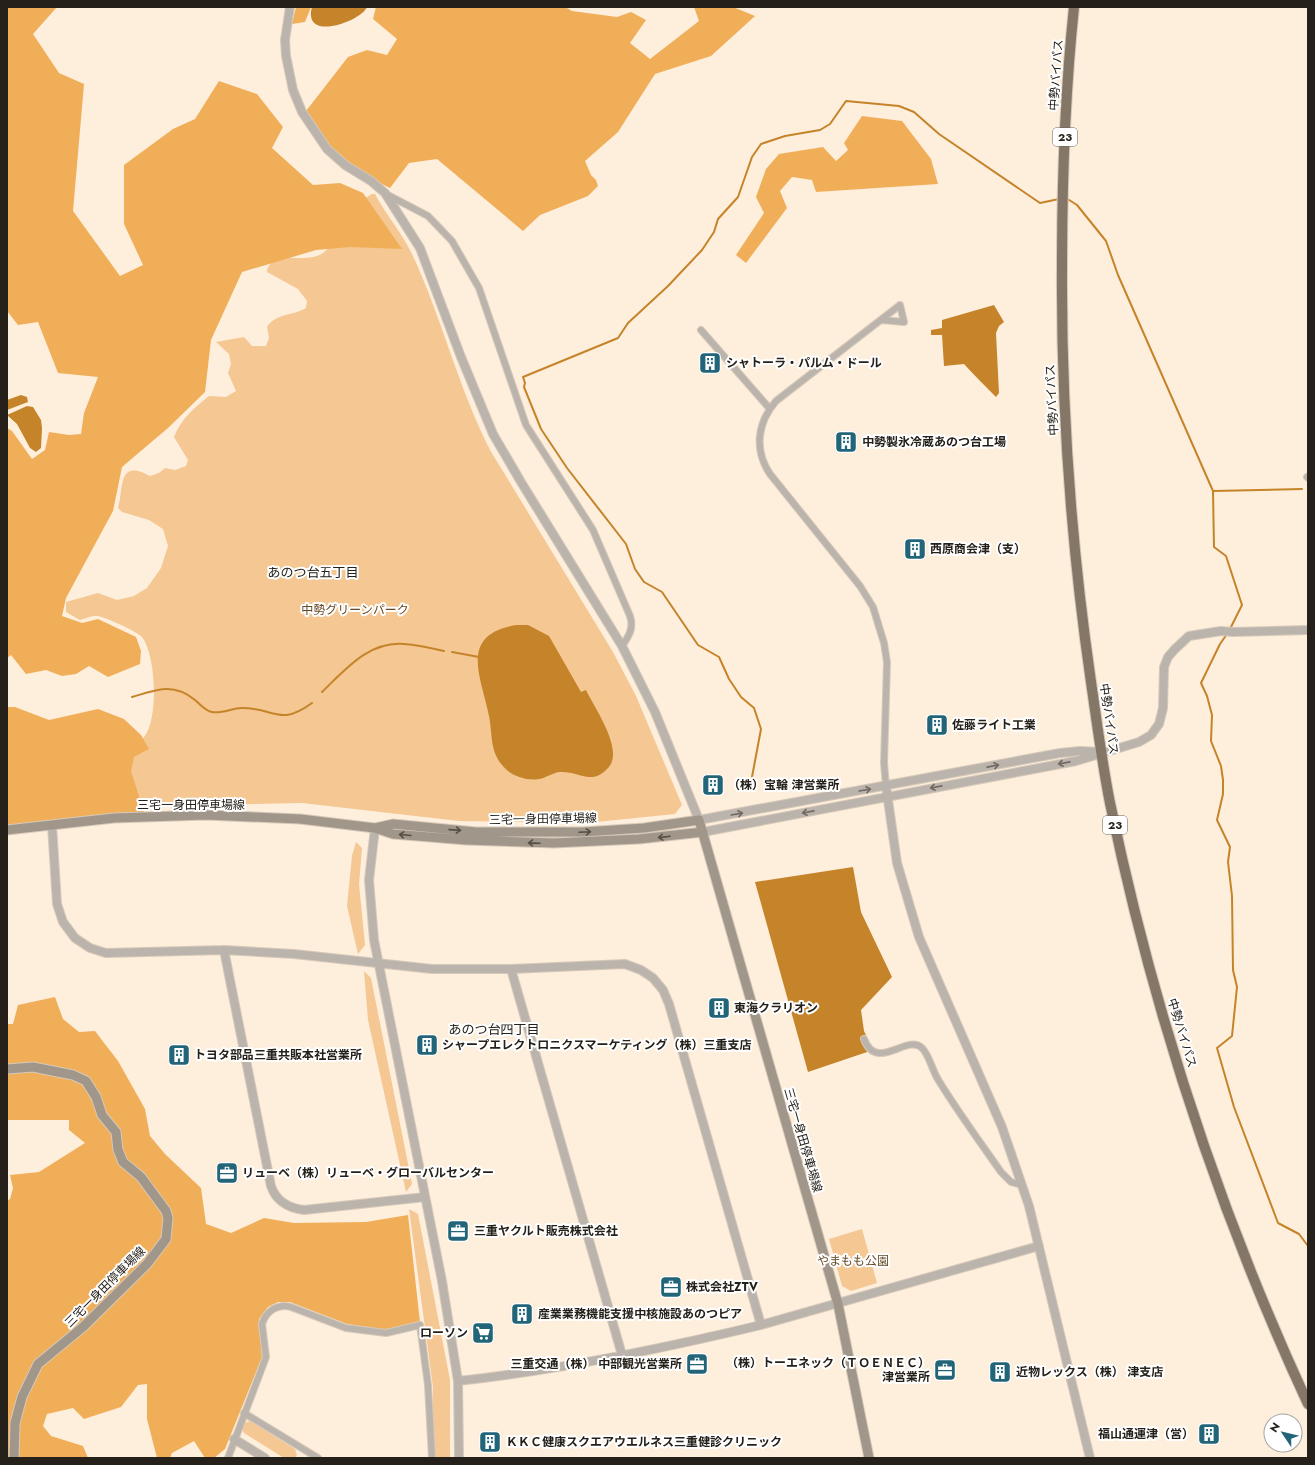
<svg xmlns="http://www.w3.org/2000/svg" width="1315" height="1465" font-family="Jost,'Noto Sans JP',sans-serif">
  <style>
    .green { fill: #f4c793 }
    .forest { fill: #f1ae59 }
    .water { fill: #c58429 }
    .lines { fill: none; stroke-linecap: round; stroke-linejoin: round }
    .stream { stroke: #c58429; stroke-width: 2 }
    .minor-casing { stroke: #d7c9b9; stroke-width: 8 }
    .tertiary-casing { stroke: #d7c9b9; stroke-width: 10 }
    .secondary-casing { stroke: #d7c9b9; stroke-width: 11 }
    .trunk-casing { stroke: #d7c9b9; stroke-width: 12 }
    .minor { stroke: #bbb4ac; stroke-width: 6 }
    .tertiary { stroke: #bbb4ac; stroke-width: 8 }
    .secondary { stroke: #a0968a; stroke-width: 9 }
    .trunk { stroke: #847768; stroke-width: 10 }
    .oneway { stroke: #706a62 }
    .oneway2 { stroke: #564f46 }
    .labels { text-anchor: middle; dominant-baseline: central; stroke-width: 4; stroke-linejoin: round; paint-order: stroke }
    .shield { fill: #fff; stroke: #66635e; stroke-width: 1 }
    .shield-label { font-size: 11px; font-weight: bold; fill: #252019 }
    .street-label { font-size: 12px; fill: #252019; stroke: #fff }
    .poi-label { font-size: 12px; font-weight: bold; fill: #252019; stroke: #fff; text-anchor: start }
    .park-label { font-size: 12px; fill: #664a27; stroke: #fff }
    .neighbourhood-label { font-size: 13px; fill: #252019; stroke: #fff }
  </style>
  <rect width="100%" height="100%" fill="#feeedc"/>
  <!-- green -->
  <path class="green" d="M372 194H375C386 215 402 233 412 254 442 318 458 387 490 450L613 652 636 696 682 805 675 814 586 823 459 821 302 803 131 807 123 755C130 749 139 744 144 737 159 719 156 655 142 637 136 631 107 618 98 616 93 615 85 619 80 620L66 612V602L98 593 117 600 134 596 147 588 161 568 168 546 163 529 149 520 122 512 118 508C124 488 117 458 150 476L159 473 165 468 175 470 186 466 188 460 174 437C181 419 194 408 209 396L226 397 236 391 228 373 231 364 229 354 216 342 244 337 252 346H266L269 338 267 327C276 313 293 316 306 308L307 301 298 289 267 272C270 248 307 265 323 253 332 246 342 235 349 226 357 216 359 200 372 194Z
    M356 842 362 848 359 884 365 945 358 954 347 906 352 856Z
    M364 971 371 978 412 1184 406 1192 368 1020Z
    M409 1209 418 1214 450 1380V1458H433V1387Z
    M862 1229 877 1283 851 1291 842 1286 829 1239Z
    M250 1421 295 1449 297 1455 295 1458H284L244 1433 242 1429 244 1423Z"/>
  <!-- forest -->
  <path class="forest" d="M7 7H57L33 34 59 73 84 84 73 211 120 276 143 265 124 224V165L173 129 195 119 219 81 257 94 283 127 272 148 313 185 340 183 363 193 402 249 350 247 316 250 242 272 211 340 205 392 168 428 122 467 113 511 66 598 62 616 82 623 98 619 136 637 141 651 140 664 108 677 89 666 76 674 62 676 46 670 26 674 11 655 7 658V428L12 431 32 459 45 450 49 432 69 435 81 434 84 413 98 377 58 373 38 322 18 325 7 311Z
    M296 7H311L305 22 292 24Z
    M376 7H565L572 11 617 17 631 12 646 20 630 43 650 59 699 21 694 7H733L755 16 711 56 655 74 618 132 585 161 591 175 596 180 598 186 588 196 540 215 523 231 437 159 409 163 390 188 349 168 327 144 306 111 348 57 367 50 387 55 397 39 373 19Z
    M862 116 902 121 931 159 938 184 816 192 812 180 792 177 780 191 787 208 746 263 736 255 764 213 756 197 766 169 779 154 823 147 836 161 848 150 844 143Z
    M7 707H15L49 720 98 709 124 719 141 735 149 749 134 757 131 771 144 812 53 821 7 827Z
    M55 997 63 1019 79 1032 95 1031 118 1061 145 1109 150 1136 165 1154 201 1188 206 1224 231 1233 264 1218 294 1223 366 1222 408 1215 420 1322 387 1330 347 1324 290 1302H278L268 1307 259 1319 262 1357 225 1449 214 1458H205L194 1441 172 1453 170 1458H157L147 1419V1384L138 1385 121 1407 84 1419 73 1408 47 1414 43 1426 51 1436 83 1446 88 1458H7V1201L10 1199 13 1188 10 1175 39 1172 85 1143 69 1130V1120H7V1024H13L18 1005Z"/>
  <!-- water -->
  <path class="water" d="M312 7H367C362 21 302 43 312 7Z
    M994 305 1004 322 999 326 996 333 999 393 996 397C985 386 974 375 964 364L944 366 942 335H931V330L942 328V320Z
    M21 395 27 397 28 402 7 410V400Z
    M27 406 33 407 41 420 42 428 41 448 36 452 30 448 17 424 7 415Z
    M516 625H528L549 636 581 692 586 690C595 709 626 752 607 769 603 773 598 777 592 777 580 777 572 771 559 772 552 773 546 778 539 779 529 781 515 777 508 771 489 755 493 737 489 716 481 676 458 635 516 625Z
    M853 867 861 912 892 977 861 1010 864 1031 873 1050 808 1072 755 882Z"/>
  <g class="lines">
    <!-- stream -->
    <path class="stream" d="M1066 198 1077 205 1106 241 1118 275 1213 491 1214 547 1226 556 1242 605 1230 629
      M1213 491 1302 489
      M1227 634 1220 644 1201 683 1207 696 1212 715 1211 741 1221 766 1223 780V794L1217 820 1230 847 1228 862 1232 896 1233 970 1237 987 1232 1036 1217 1048 1234 1107 1278 1223 1299 1234 1308 1246
      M452 652 479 657
      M322 692C346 669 369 641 404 644 417 645 431 648 444 651
      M132 697C156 690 173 682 195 700 200 704 205 711 212 712 222 714 232 708 242 708 275 708 279 727 312 703
      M752 777 761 729 754 708 741 697 729 679 719 657 698 645 662 592 644 582 635 569 626 544 567 468 541 429 524 387 525 383 523 377 618 338 628 323 668 286 702 250 714 232 718 219 738 197 752 157 761 144 785 136 820 130 830 124 846 101 899 106 914 112 939 134 1040 203 1059 199"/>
    <!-- minor casing -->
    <g class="minor-casing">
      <path id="minor" d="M386 194 428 216 452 241 479 288 526 425 593 530 630 616C634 628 629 636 622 646
        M882 320 904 322 900 305 776 401C757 423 754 450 770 474L860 586 873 607 884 643 887 662 884 763 886 786
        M701 330 770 409
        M1307 477 1308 478
        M864 1039C877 1073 907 1033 922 1048 930 1056 932 1071 939 1081 958 1112 980 1142 1001 1172L1011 1182 1022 1185
        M244 1413 318 1458
        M228 1458 266 1357 262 1324C266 1311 278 1303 291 1307L346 1328 386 1333 420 1325 428 1385 432 1458"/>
    </g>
    <!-- tertiary casing -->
    <g class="tertiary-casing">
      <path id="tertiary" d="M290 7 285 40 286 56 293 90 302 112 327 149 345 165 371 181 385 193 420 248 461 357 493 434 521 482 622 646 655 712 699 820 1060 753 1080 751 1101 752
        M886 786 897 863 919 937 1002 1127 1029 1206 1090 1458
        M52 825 57 904 63 922 75 938 90 948 106 953 224 950 294 954 432 969H511L625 964 641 970 653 978 663 990 669 1004 761 1325C661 1349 560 1370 458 1381
        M375 828 369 880 374 940 442 1281 458 1381 459 1458
        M703 832 1076 761 1139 742 1151 735 1159 724 1163 708 1164 667 1168 657 1175 649 1189 636 1221 631 1233 632 1308 630
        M224 950 271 1186C276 1201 288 1208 304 1210L425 1197
        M511 969 622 1355
        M761 1325 1039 1246
        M234 1439 265 1458"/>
    </g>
    <!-- secondary casing -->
    <g class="secondary-casing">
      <path id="secondary" d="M375 828 393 824 476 832H583L644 828 699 820 838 1304 869 1458
        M7 830 114 818 206 815 300 819 375 828 393 834 466 840 554 843 639 839 703 832
        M7 1069 33 1067 73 1075 86 1081 96 1097 102 1115 116 1132 118 1150 123 1162 141 1177 166 1211 168 1218 166 1239 147 1264 83 1327 38 1364 22 1397 15 1423 14 1458"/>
    </g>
    <!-- trunk casing -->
    <g class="trunk-casing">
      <path id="trunk" d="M1074 7C1065 93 1062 180 1062 266 1061 405 1071 544 1091 682 1097 723 1102 763 1110 803 1153 1010 1219 1212 1308 1404"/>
    </g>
    <!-- minor -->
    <use href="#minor" class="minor"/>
    <!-- tertiary -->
    <use href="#tertiary" class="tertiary"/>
    <!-- secondary -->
    <use href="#secondary" class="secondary"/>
    <!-- trunk -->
    <use href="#trunk" class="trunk"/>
  </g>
  <!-- one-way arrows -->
  <defs><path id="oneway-shaft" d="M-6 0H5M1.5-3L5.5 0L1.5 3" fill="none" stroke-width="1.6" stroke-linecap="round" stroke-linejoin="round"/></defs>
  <g class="oneway">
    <use href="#oneway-shaft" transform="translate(1064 763) rotate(169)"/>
    <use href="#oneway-shaft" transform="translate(993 766) rotate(-11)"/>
    <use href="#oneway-shaft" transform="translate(936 787) rotate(169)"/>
    <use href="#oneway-shaft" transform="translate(865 790) rotate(-10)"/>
    <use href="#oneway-shaft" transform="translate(808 812) rotate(169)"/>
    <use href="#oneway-shaft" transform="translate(737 814) rotate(-10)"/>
  </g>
  <g class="oneway2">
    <use href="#oneway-shaft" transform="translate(455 830) rotate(4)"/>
    <use href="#oneway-shaft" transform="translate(585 832) rotate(-3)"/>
    <use href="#oneway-shaft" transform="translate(405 835) rotate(-175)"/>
    <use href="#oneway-shaft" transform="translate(664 837) rotate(173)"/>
    <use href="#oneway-shaft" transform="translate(534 843) rotate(-178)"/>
  </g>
  <!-- icons -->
  <defs>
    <g id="building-square" transform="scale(1.15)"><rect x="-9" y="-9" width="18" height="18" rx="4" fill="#236578" stroke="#fff"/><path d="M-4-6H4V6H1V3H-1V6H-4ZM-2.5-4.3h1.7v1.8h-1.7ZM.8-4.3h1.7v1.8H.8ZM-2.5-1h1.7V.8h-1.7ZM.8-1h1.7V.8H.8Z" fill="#fff"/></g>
    <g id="office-square" transform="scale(1.15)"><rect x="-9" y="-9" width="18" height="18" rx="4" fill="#236578" stroke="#fff"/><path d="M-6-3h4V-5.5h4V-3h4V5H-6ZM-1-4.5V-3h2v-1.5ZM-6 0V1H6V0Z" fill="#fff"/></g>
    <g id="supermarket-square" transform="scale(1.15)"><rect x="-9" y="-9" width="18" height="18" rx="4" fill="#236578" stroke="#fff"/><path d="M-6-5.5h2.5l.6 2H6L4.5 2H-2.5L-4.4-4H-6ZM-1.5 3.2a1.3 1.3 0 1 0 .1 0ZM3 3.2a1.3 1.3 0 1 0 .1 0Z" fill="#fff"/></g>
  </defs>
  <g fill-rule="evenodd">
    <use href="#building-square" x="710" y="363"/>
    <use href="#building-square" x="846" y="442"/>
    <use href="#building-square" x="915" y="549"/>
    <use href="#building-square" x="937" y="725"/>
    <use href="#building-square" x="713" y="785"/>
    <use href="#building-square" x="719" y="1008"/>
    <use href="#building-square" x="427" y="1045"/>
    <use href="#building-square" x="179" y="1055"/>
    <use href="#office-square" x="227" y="1173"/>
    <use href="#office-square" x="458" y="1231"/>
    <use href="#office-square" x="671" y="1287"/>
    <use href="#building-square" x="522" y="1314"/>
    <use href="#supermarket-square" x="483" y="1333"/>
    <use href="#office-square" x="697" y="1364"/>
    <use href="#office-square" x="945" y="1370"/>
    <use href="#building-square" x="1000" y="1372"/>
    <use href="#building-square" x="1209" y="1434"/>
    <use href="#building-square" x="490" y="1442"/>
  </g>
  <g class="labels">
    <!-- shield labels -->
    <g class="shield">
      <rect x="1053" y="128" width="24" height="18" rx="3"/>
      <rect x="1103" y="816" width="24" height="18" rx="3"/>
    </g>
    <g class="shield-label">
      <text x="1065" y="137">23</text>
      <text x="1115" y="825">23</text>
    </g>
    <!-- street labels -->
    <g class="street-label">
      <text transform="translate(1056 75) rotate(-86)">中勢バイパス</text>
      <text transform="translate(1052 400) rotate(-93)">中勢バイパス</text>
      <text transform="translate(1109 719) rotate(82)">中勢バイパス</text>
      <text x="191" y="805">三宅一身田停車場線</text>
      <text transform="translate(543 819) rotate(-1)">三宅一身田停車場線</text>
      <text transform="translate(1182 1033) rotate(73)">中勢バイパス</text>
      <text transform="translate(803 1140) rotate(74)">三宅一身田停車場線</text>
      <text transform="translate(105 1287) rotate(-45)">三宅一身田停車場線</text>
    </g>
    <!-- poi labels -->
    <g class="poi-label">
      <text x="726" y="363">シャトーラ・パルム・ドール</text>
      <text x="862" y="442">中勢製氷冷蔵あのつ台工場</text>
      <text x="930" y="549">西原商会津（支）</text>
      <text x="952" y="725">佐藤ライト工業</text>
      <text x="728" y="785">（株）宝輪 津営業所</text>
      <text x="734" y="1008">東海クラリオン</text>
      <text x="442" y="1045">シャープエレクトロニクスマーケティング（株）三重支店</text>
      <text x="194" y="1055">トヨタ部品三重共販本社営業所</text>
      <text x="242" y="1173">リューベ（株）リューベ・グローバルセンター</text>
      <text x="474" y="1231">三重ヤクルト販売株式会社</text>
      <text x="686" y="1287">株式会社ZTV</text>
      <text x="538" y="1314">産業業務機能支援中核施設あのつピア</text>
      <text x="468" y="1333" text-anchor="end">ローソン</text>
      <text x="930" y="1363" text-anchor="end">（株）トーエネック（ＴＯＥＮＥＣ）<tspan x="930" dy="14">津営業所</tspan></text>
      <text x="682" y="1364" text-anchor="end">三重交通（株） 中部観光営業所</text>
      <text x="1016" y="1372">近物レックス（株） 津支店</text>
      <text x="1194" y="1434" text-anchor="end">福山通運津（営）</text>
      <text x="506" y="1442">ＫＫＣ健康スクエアウエルネス三重健診クリニック</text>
    </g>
    <!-- park labels -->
    <g class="park-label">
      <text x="355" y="610">中勢グリーンパーク</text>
      <text x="853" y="1261">やまもも公園</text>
    </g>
    <!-- neighbourhood labels -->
    <g class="neighbourhood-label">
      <text x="313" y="572">あのつ台五丁目</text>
      <text x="494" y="1029">あのつ台四丁目</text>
    </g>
  </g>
  <!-- border -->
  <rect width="1315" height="1465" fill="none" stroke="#252019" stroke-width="16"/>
  <!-- north arrow -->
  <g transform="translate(1283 1433) rotate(305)"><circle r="19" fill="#ffffff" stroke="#a8a6a3"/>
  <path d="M0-3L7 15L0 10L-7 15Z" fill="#236578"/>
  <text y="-6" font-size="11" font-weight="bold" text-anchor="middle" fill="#252019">N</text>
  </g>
</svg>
